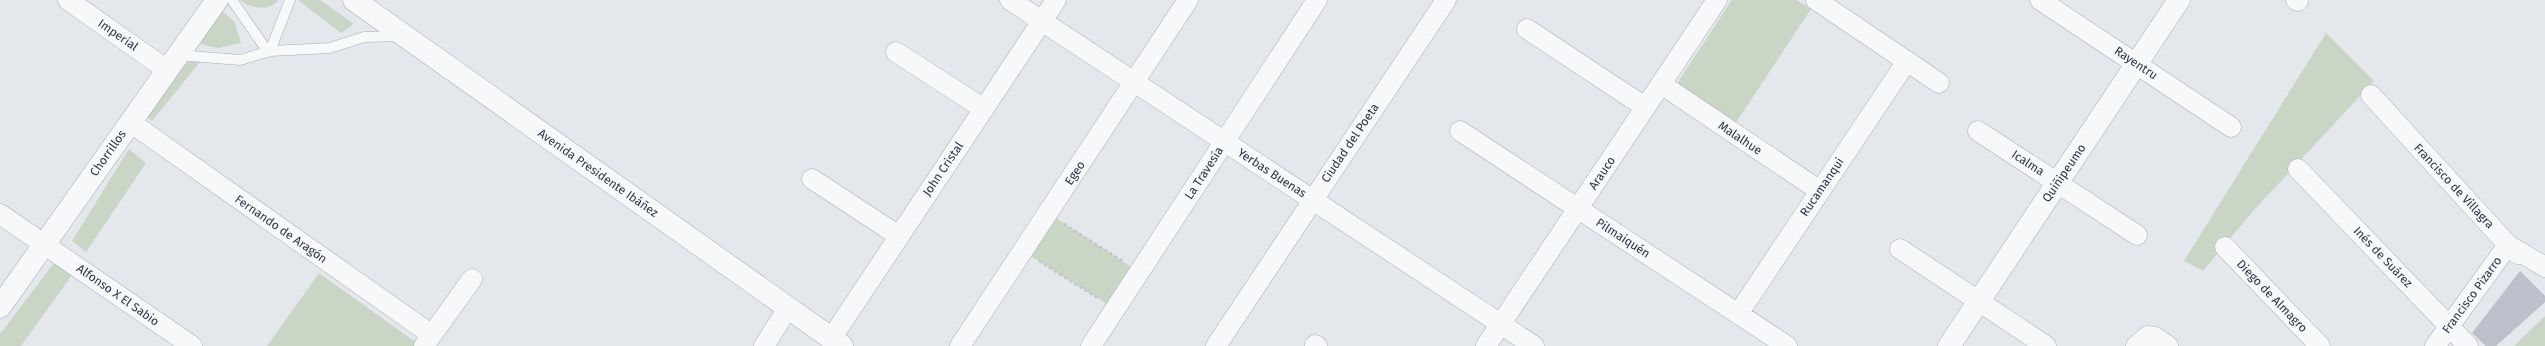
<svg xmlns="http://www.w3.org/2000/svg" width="2545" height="346" font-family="'Fira Sans',sans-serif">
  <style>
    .green { fill: #c9d6c5 }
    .building { fill: #bbc0ca }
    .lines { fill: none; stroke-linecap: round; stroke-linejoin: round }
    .service-casing { stroke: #a9aeb7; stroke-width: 11 }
    .minor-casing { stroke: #a9aeb7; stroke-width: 21 }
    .tertiary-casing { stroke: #a9aeb7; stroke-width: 23 }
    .path { stroke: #c2c5cb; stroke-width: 2.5; stroke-dasharray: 3 3; stroke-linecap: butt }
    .service { stroke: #f7f8fa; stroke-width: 10 }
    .minor { stroke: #f7f8fa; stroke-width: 20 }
    .tertiary { stroke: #f7f8fa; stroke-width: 22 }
    .labels { text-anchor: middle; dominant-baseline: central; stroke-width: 3; stroke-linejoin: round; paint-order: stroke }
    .street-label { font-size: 12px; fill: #2b3445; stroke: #f4f6f9 }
  </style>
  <rect width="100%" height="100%" fill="#e4e7ec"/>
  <!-- green -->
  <path class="green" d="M240 0H278C270 12 249 8 240 0Z
    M298 0H320L354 24 341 33Z
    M1732 0H1797L1811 9 1735 124 1676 85Z
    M219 9 234 21 241 43 218 48 195 43Z
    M2326 33 2374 81 2254 210 2203 271 2184 261Z
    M178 62H200L152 121 142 113Z
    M129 149 146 163 86 252 72 241Z
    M1048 213 1139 272 1115 309 1023 251Z
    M54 263 72 275 21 346H0V334Z
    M319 273 417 343 415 346H267Z
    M2545 316V346H2514Z"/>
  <!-- building -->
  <path class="building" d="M2520 271 2545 296V302L2496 346H2486L2472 333Z"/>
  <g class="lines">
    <!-- service casing -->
    <g class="service-casing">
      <path id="service" d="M232 0 268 52
        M270 51 290 0
        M178 55 240 60 270 51 330 48 364 37 398 36"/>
    </g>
    <!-- minor casing -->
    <g class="minor-casing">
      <path id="minor" d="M68 0 167 70
        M1010 0 1534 346
        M1816 0 1939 83
        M2040 0 2231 127
        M2296 0 2298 1
        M1527 29 1645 107
        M896 52 984 109
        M1661 84 1820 191
        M2371 95 2508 245 2545 267
        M130 122 432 335
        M1460 131 1787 346
        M1978 131 2137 235
        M2298 169 2468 346
        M812 179 899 236
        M0 214 192 346
        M2225 247 2320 346
        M1900 249 2046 346
        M1738 314 1907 61
        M831 339 1056 0
        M1315 345 1317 346
        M424 346 472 279
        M764 346 788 308
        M960 346 1188 0
        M1091 346 1317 0
        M1216 346 1446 0
        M1486 346 1717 0
        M2136 346 2148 336 2155 337 2168 346
        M2435 346 2508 245 2518 254"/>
    </g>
    <!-- tertiary casing -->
    <g class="tertiary-casing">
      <path id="tertiary" d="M354 0 842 346
        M0 307 217 0
        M1949 346 2179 0"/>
    </g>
    <!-- path -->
    <path class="path" d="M1064 224 1124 262
      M1039 261 1099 299"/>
    <!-- service -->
    <use href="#service" class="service"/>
    <!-- minor -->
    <use href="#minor" class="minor"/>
    <!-- tertiary -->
    <use href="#tertiary" class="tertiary"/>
  </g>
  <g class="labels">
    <!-- street labels -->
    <g class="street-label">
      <text transform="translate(118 35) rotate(35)">Imperial</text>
      <text transform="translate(2136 63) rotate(34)">Rayentru</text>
      <text transform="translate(1740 138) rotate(34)">Malalhue</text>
      <text transform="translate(1350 143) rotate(-56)">Ciudad del Poeta</text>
      <text transform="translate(108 153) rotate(-55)">Chorrillos</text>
      <text transform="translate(2028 163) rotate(33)">Icalma</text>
      <text transform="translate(943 169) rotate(-56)">John Cristal</text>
      <text transform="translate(598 173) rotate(35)">Avenida Presidente Ibáñez</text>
      <text transform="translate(1075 173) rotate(-56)">Egeo</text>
      <text transform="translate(1204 173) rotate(-57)">La Travesía</text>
      <text transform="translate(1272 173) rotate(33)">Yerbas Buenas</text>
      <text transform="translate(1602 173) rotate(-56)">Arauco</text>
      <text transform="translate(2064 173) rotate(-56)">Quiñipeumo</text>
      <text transform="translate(2454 186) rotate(47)">Francisco de Villagra</text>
      <text transform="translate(1822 187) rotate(-56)">Rucamanqui</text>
      <text transform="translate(281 229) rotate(35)">Fernando de Aragón</text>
      <text transform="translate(1623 238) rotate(33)">Pilmaiquén</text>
      <text transform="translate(2383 257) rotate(46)">Inés de Suárez</text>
      <text transform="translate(118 295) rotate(35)">Alfonso X El Sabio</text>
      <text transform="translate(2472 295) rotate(-54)">Francisco Pizarro</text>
      <text transform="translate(2272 296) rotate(46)">Diego de Almagro</text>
    </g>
  </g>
</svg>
